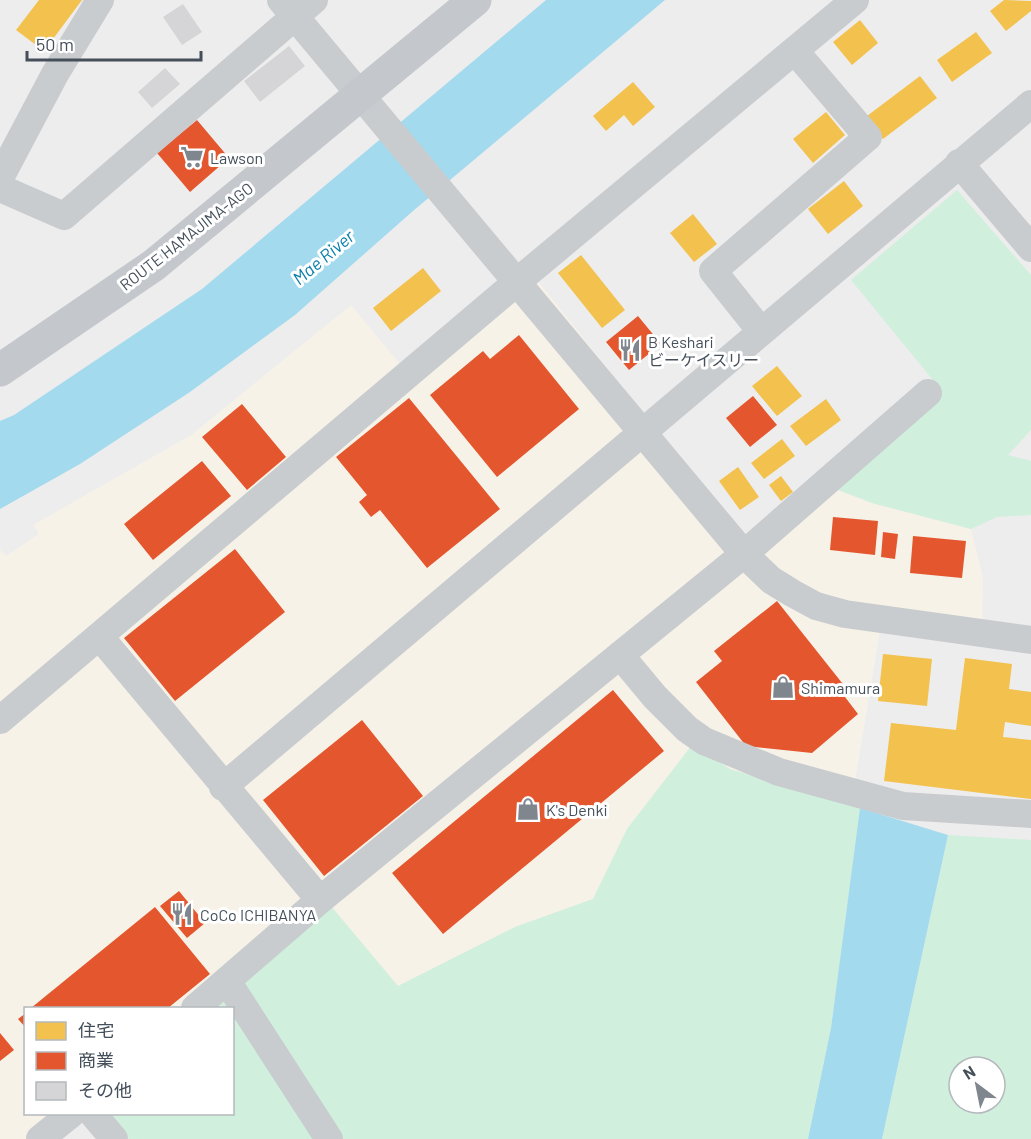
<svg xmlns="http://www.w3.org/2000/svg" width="1031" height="1139" font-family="Barlow,'Noto Sans JP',sans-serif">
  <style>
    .commercial { fill: #f6f2e8 }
    .green { fill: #d0efdd; fill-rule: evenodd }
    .water { fill: #a3daee }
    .homes { fill: #f2c14e }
    .shops { fill: #e4572e }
    .building { fill: #d5d5d7 }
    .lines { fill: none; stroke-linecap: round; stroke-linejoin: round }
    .minor { stroke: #c9cccf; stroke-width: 28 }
    .major { stroke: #c4c8cd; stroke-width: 33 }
    .labels { text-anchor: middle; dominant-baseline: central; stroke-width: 6; stroke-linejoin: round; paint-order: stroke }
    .poi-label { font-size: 16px; fill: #444f5a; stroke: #fff; text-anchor: start }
    .street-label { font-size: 16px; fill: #444f5a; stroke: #fff }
    .water-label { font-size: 18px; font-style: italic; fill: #077faa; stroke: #fff }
  </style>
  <rect width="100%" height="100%" fill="#eeeded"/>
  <!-- commercial -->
  <path class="commercial" d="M530 271 751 549 828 486 872 503 971 529 983 577 982 639 880 631 851 805 730 769 692 745 627 829 593 899 515 927 398 986 204 1008H26V1114H73L42 1139H0V550L6 556 39 534 33 525 191 435 351 305 404 369Z"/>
  <!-- green -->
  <path class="green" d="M957 190 1031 275V430L1008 455 1031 461V515L997 517 971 529 872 503 828 486 941 390 851 280Z
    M692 745 730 769 860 808 831 1028 808 1139H129L109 1114H232V1008H204L331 906 398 986 515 927 593 899 627 829Z
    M948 835 1031 840V1139H882ZM959 1067H995V1103H959Z"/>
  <!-- water -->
  <path class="water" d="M546 0H665L413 211 295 315 190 392 80 464 0 509V421L14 415 202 289Z
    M860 808 948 835 882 1139H808L831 1028Z"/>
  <!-- homes -->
  <path class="homes" d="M39 0H82L44 51 16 30Z
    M1004 0 1031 1V11L1006 31 990 11Z
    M860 20 878 43 852 65 833 42Z
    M976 32 992 53 952 82 937 60Z
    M920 76 937 98 883 139 867 116Z
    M633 82 655 107 633 126 624 115 606 131 593 116Z
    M826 112 845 135 813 163 793 139Z
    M844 181 863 206 828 234 808 209Z
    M693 214 717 244 694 262 670 233Z
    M581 255 625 310 602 328 558 273Z
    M423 268 441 291 391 331 373 308Z
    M777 366 802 396 777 416 752 386Z
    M826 399 841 420 806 446 790 426Z
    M782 439 795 456 764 479 751 463Z
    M738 467 759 497 740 510 719 481Z
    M781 476 793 492 781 501 769 485Z
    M883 654 932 659 927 706 878 701Z
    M965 658 1012 664 1009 689 1031 692V726L1005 722 1003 737 1031 740V799L884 781 891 723 956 730Z"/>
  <!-- shops -->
  <path class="shops" d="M197 120 229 158 190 192 157 153Z
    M638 316 661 344 629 370 606 342Z
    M519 335 579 409 497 477 430 395 483 351 490 359Z
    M753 396 777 425 750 447 726 418Z
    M409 398 500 509 427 568 380 510 371 517 359 502 367 495 336 457Z
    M242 404 286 457 247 490 202 437Z
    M202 461 231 496 153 560 124 524Z
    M833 517 878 521 875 555 830 550Z
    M883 532 898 534 895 559 881 557Z
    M913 536 966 541 962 578 910 573Z
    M235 549 285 612 175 701 124 638Z
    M777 601 850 693 845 697 858 714 812 753 746 746 696 682 722 661 714 651Z
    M613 690 664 751 443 934 392 873Z
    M362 720 423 796 324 876 263 800Z
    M179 891 205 923 187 938 160 906Z
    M155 907 210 974 168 1008H31Z
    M26 1013V1028L18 1019Z
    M0 1033 14 1050 0 1061Z"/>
  <!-- building -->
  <path class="building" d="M183 4 202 32 182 45 163 17Z
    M289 46 305 66 260 102 244 81Z
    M165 68 180 84 152 108 138 92Z"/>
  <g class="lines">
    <!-- minor -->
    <path class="minor" d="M281 0 744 554 771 580 792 593 816 606 845 614 1031 640
      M959 163 1031 248
      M0 178 55 74 100 0
      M0 188 64 216 314 0
      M760 330 713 271 868 137 795 51
      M100 637 320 900
      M620 655 655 697 687 729 704 741 779 772 903 806 1031 814
      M0 720 530 271 855 0
      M223 787 1031 104
      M227 981 329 1139
      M195 1008 320 900 744 554 928 393
      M93 1114 114 1139
      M40 1139 71 1114"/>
    <!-- major -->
    <path class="major" d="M0 370 154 265 475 0"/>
  </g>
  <!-- icons -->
  <defs>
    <g id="supermarket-bare" transform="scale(1.8)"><path d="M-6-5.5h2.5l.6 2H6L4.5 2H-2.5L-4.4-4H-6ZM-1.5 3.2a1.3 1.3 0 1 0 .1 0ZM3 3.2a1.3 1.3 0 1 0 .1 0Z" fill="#80868d" stroke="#fff" stroke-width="2.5" paint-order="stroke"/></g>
    <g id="restaurant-bare" transform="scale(1.8)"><path d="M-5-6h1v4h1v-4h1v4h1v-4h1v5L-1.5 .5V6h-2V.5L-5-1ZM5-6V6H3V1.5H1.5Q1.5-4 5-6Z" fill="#80868d" stroke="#fff" stroke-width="2.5" paint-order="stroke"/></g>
    <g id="shop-bare" transform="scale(1.8)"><path d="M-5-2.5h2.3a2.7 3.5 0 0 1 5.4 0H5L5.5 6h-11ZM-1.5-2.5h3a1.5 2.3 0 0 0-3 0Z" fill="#80868d" stroke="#fff" stroke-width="2.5" paint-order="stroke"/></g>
  </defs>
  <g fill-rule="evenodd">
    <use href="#supermarket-bare" x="192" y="157"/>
    <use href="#restaurant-bare" x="630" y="350"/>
    <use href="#shop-bare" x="783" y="687"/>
    <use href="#shop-bare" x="528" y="809"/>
    <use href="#restaurant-bare" x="182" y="914"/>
  </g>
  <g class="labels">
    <!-- poi labels -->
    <g class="poi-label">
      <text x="210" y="157">Lawson</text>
      <text x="648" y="341">B Keshari<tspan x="648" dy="18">ビーケイスリー</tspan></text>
      <text x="801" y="687">Shimamura</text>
      <text x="546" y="809">K's Denki</text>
      <text x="200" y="914">CoCo ICHIBANYA</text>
    </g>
    <!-- street labels -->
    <g class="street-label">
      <text transform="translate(186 236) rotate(-38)">ROUTE HAMAJIMA-AGO</text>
    </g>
    <!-- water labels -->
    <g class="water-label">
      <text transform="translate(323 257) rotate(-40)">Mae River</text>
    </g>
  </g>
  <!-- legend -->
  <rect x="24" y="1007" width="210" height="108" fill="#ffffff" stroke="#b4b9bd" stroke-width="1.5"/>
  <rect x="36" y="1022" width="30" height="18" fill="#f2c14e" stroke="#b4b9bd" stroke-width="1.5"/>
  <text x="78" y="1037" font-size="18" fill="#444f5a">住宅</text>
  <rect x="36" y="1052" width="30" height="18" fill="#e4572e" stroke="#b4b9bd" stroke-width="1.5"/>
  <text x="78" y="1067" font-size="18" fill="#444f5a">商業</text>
  <rect x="36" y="1082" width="30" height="18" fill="#d5d5d7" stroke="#b4b9bd" stroke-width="1.5"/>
  <text x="78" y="1097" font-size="18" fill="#444f5a">その他</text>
  <!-- north arrow -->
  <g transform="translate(977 1085) rotate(328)"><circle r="28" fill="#ffffff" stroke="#b4b9bd" stroke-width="1.5"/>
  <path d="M0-4.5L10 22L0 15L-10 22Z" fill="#80868d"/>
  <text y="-9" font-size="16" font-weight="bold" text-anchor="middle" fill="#444f5a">N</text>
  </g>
  <!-- scale -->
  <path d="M27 51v9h174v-9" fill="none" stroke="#444f5a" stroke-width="3"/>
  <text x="36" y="51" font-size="18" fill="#444f5a" stroke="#ffffff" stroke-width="4.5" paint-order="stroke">50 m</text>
</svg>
